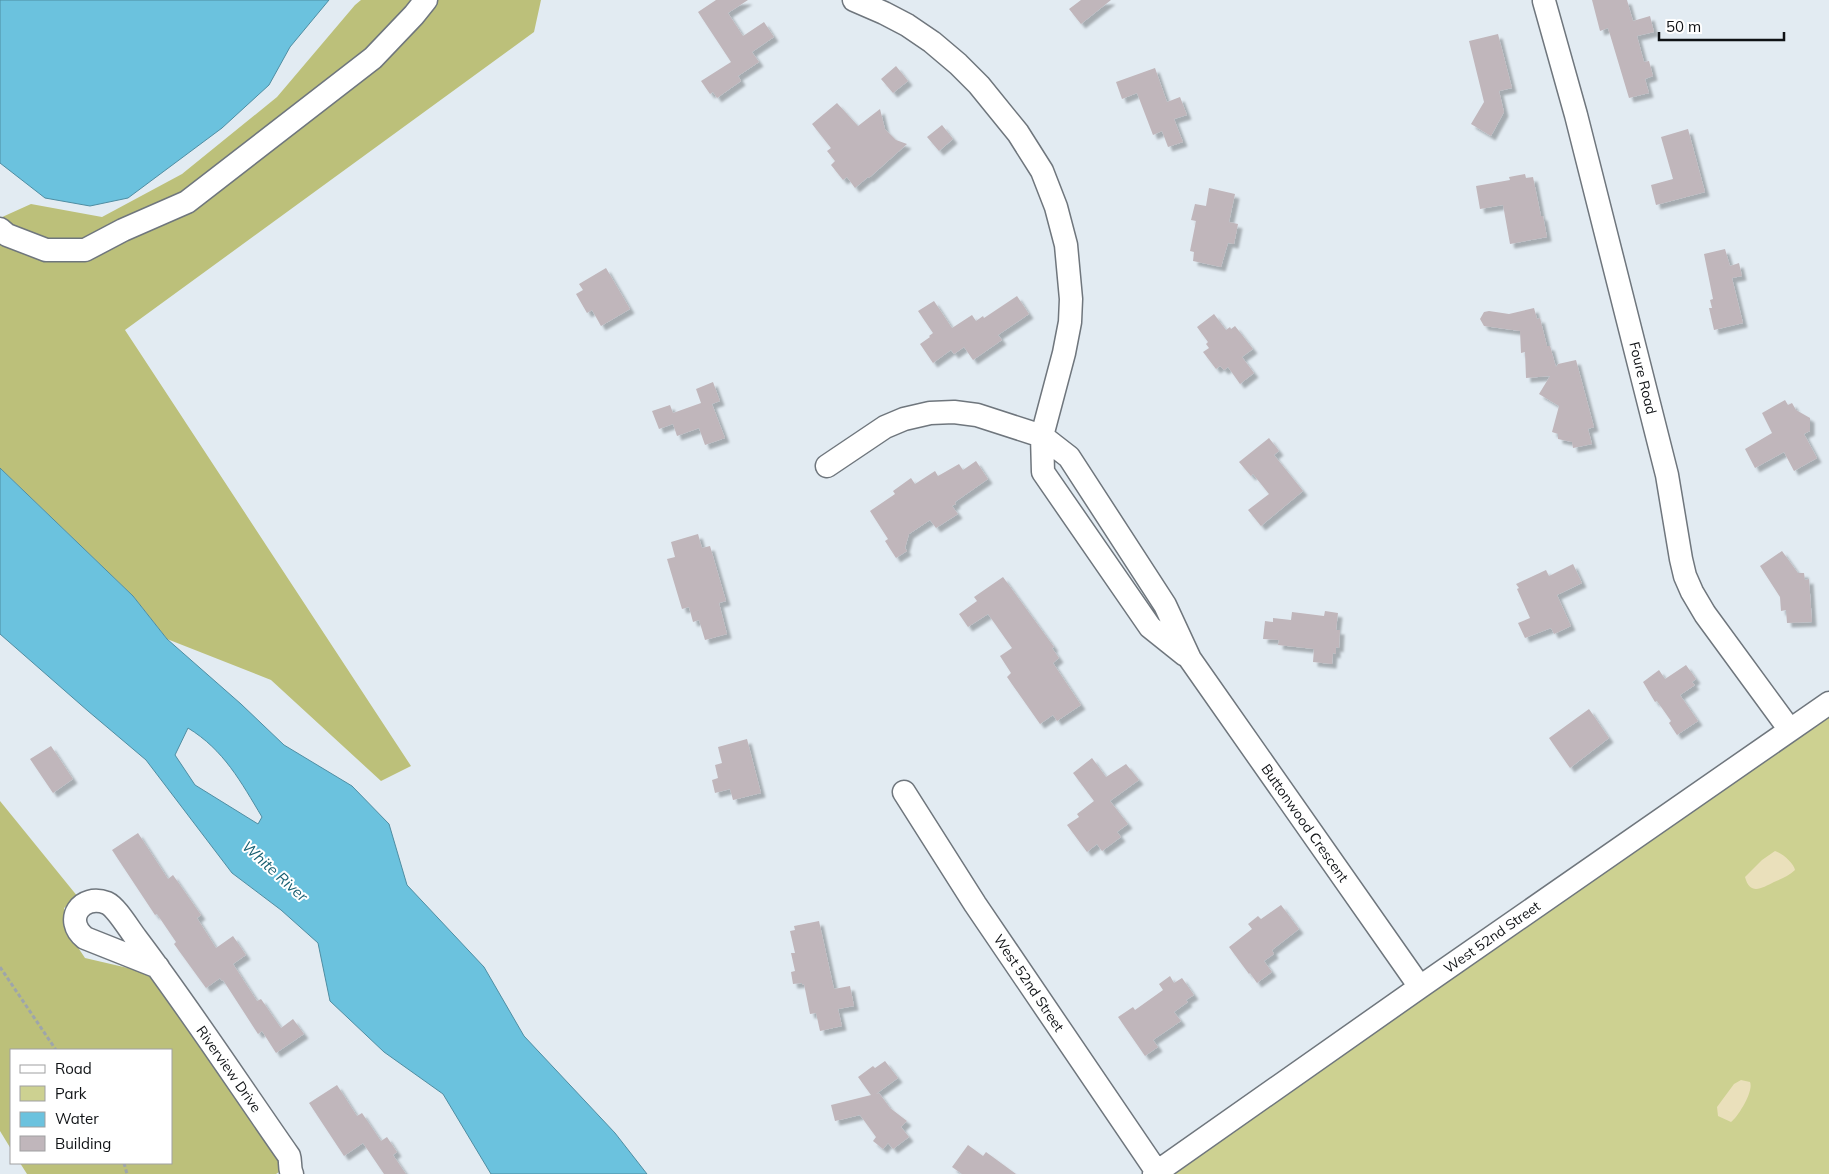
<svg xmlns="http://www.w3.org/2000/svg" width="1829" height="1174" font-family="Mulish,sans-serif">
  <style>
    .green { fill: #cdd191 }
    .forest { fill: #bcc07a }
    .sand { fill: #eae0bb }
    .water { fill: #6bc2de; stroke: #4f8da2; fill-rule: evenodd }
    .building { fill: #c0b6bb; filter: url(#shadow) }
    .lines { fill: none; stroke-linecap: round; stroke-linejoin: round }
    .minor-casing { stroke: #6f767d; stroke-width: 25 }
    .path { stroke: #9ea5ab; stroke-width: 3; stroke-dasharray: 4 2.5; stroke-linecap: butt }
    .minor { stroke: #fff; stroke-width: 22 }
    .labels { text-anchor: middle; dominant-baseline: central; stroke-width: 4; stroke-linejoin: round; paint-order: stroke }
    .street-label { font-size: 14px; fill: #0f1215; stroke: #fff }
    .water-label { font-size: 15px; font-style: italic; fill: #165e71; stroke: #fff }
  </style>
  <defs>
    <filter id="shadow"><feDropShadow dx="4.5" dy="4.5" stdDeviation="1" flood-color="#0004"/></filter>
  </defs>
  <rect width="100%" height="100%" fill="#e2ebf2"/>
  <!-- green -->
  <path class="green" d="M1829 715V1174H1167Z"/>
  <!-- forest -->
  <path class="forest" d="M361 0H541L534 32 125 330 411 766 381 781 271 680 167 639 133 596 0 468V218L31 204 102 217 182 174 277 97 355 5Z
    M0 801 78 897 64 908 67 931 85 958 158 975 287 1167 276 1174H27L20 1163H171V1050H11V1149L0 1131Z"/>
  <!-- sand -->
  <path class="sand" d="M1775 851C1782 853 1794 863 1795 870 1789 876 1781 879 1774 882 1762 888 1750 896 1745 877L1762 860Z
    M1741 1080 1750 1082C1754 1091 1738 1117 1731 1122L1718 1116 1717 1107 1734 1084Z"/>
  <!-- water -->
  <path class="water" d="M0 0H329L290 47 269 85 222 128 128 198 90 206 45 198 0 163Z
    M0 468 133 596 167 639 241 704 284 745 352 786 389 824 407 885 484 967 524 1036 615 1133 647 1174H491L443 1094 384 1052 330 1001 318 943 281 910 232 873 146 760 88 711 0 634ZM188 728C224 750 241 782 262 817L258 824 195 785 175 755Z"/>
  <!-- building -->
  <path class="building" d="M716 0H748L728 13 743 36 764 22 774 37 752 52 759 62 738 76 741 81 717 98 713 92 710 94 701 81 731 62 698 12Z
    M1081 0H1111L1081 24 1069 9Z
    M1592 0H1627L1633 21 1650 16 1654 32 1637 36 1644 62 1649 61 1653 76 1645 79 1649 93 1629 98 1608 28 1600 31Z
    M1498 34 1512 88 1499 91 1504 112 1491 136 1471 124 1484 102 1469 41Z
    M896 66 908 81 893 93 881 79Z
    M1155 68 1167 102 1180 97 1187 115 1174 119 1183 142 1168 147 1162 131 1153 135 1137 93 1122 99 1116 82Z
    M837 103 858 126 880 109 885 129 896 140 907 144 869 178 868 177 855 188 847 177 843 180 831 165 835 161 827 151 831 148 812 124Z
    M942 125 953 139 939 151 927 137Z
    M1688 129 1705 192 1656 205 1651 185 1673 179 1661 137Z
    M1525 174 1526 178 1533 177 1541 216H1543L1547 237 1510 244 1503 205 1480 209 1476 186 1510 180 1509 177Z
    M1209 188 1235 194 1229 222 1238 224 1234 244 1228 243 1221 267 1193 261 1194 252 1190 251 1196 221 1191 220 1195 204 1206 206Z
    M1725 249 1730 266 1739 263 1742 276 1732 278 1743 323 1714 330 1709 308H1712L1710 300 1713 299 1704 254Z
    M606 268 630 309 601 326 592 310 587 313 576 294 583 290 579 284Z
    M1017 296 1029 314 998 335 1002 340 973 360 964 347 954 354 951 350 933 363 920 344 930 337 929 336 933 333 918 311 934 301 952 328 972 315 976 321 983 316 984 318Z
    M1534 308 1537 319 1540 318 1547 346H1550L1556 367 1558 364 1576 360 1594 427 1588 429 1592 444 1573 448 1572 442 1558 439V434L1552 432 1559 406 1539 394 1550 376 1526 378 1525 352 1521 353 1520 331 1484 326 1480 319 1484 312 1489 311 1509 314Z
    M1214 314 1226 330 1230 327 1231 329 1235 326 1253 349 1242 357 1254 373 1240 384 1228 367 1224 370 1220 366 1216 369 1203 352 1209 348 1206 344 1208 342 1197 327Z
    M713 382 720 401 712 404 725 438 705 445 699 428 677 436 673 424 659 429 652 411 670 405 673 413 701 403 696 389Z
    M1785 400 1788 405 1792 403 1796 410 1810 418V431L1804 434 1817 458 1794 471 1784 452 1755 468 1745 449 1772 433 1762 413Z
    M1269 438 1279 451 1274 455 1303 491 1261 526 1248 510 1269 494 1253 474 1251 476 1239 462Z
    M976 461 988 479 955 502 956 504 952 506 958 514 936 528 930 520 909 534 905 548 907 551 896 558 885 541 888 539 870 511 895 494 893 491 911 478 915 484 935 471 938 476 959 464 963 470Z
    M698 534 702 548 710 546 726 601 719 603 727 634 705 640 699 620 693 622 689 607 682 609 667 559 675 557 671 542Z
    M1782 551 1798 573H1804L1805 580 1809 579 1812 622 1787 623 1786 610 1781 611 1780 597 1760 566Z
    M1573 564 1582 583 1557 595 1571 626 1554 634 1551 628 1525 638 1518 623 1530 618 1517 589 1519 588 1516 584 1546 570 1549 576Z
    M1003 577 1054 647 1052 648 1059 658 1053 663 1081 705 1057 721 1053 715 1040 724 1007 677 1011 673 1000 656 1012 648 988 614 968 627 959 614 977 601 974 597Z
    M1325 611 1338 613 1336 630H1340L1339 648 1336 647V654L1333 653 1332 664 1313 662 1314 649 1278 645 1279 640 1263 639 1265 621 1273 622V618L1291 620 1292 612 1324 616Z
    M1686 665 1696 679 1692 682 1695 685 1680 695 1698 721 1677 735 1669 723 1671 721 1657 701 1655 702 1643 682 1659 670 1665 679Z
    M1589 709 1609 738 1570 768 1549 738Z
    M747 739 761 793 733 800 730 789 715 793 712 780 718 778 715 765 722 763 718 747Z
    M51 746 73 779 53 793 30 759Z
    M1092 758 1106 777 1126 764 1139 780 1110 801 1128 824 1117 832 1121 837 1102 851 1097 844 1087 852 1067 825 1079 817 1077 814 1094 801 1073 773Z
    M138 833 168 879 173 875 201 915 197 918 216 948 233 936 246 955 233 964 257 1001 261 999 281 1028 293 1019 304 1034 276 1053 262 1031 258 1034 223 980 222 981 220 978 206 988 174 944 176 942 157 914 155 915 112 850Z
    M1281 905 1299 929 1272 950 1274 954 1264 961 1272 972 1257 983 1250 973 1249 974 1229 947 1252 929 1248 924 1258 916 1261 919Z
    M819 921 834 989 850 986 854 1006 838 1009 842 1026 820 1031 816 1013 810 1014 804 984 802 985V983L793 984 791 972 795 971 791 953H795L790 931 795 930 794 926Z
    M1170 976 1174 983 1182 978 1194 995 1186 1000 1188 1002 1174 1012 1181 1021 1153 1040 1158 1047 1145 1056 1118 1017 1133 1007 1135 1010 1163 990 1159 984Z
    M885 1061 898 1078 876 1094 879 1093 890 1108 907 1121 901 1127 909 1137 893 1149 888 1143 883 1149 873 1141 876 1137 860 1115 835 1121 831 1105 871 1095 858 1077 873 1066 875 1068Z
    M337 1085 357 1116 362 1113 381 1141 387 1137 397 1152 393 1155 406 1174H384L363 1143 344 1156 309 1103Z
    M968 1145 983 1156 986 1152 1016 1174H962L952 1167Z"/>
  <g class="lines">
    <!-- minor casing -->
    <g class="minor-casing">
      <path id="minor" d="M854 0 884 13 907 25 932 42 958 64 979 85 1018 133 1042 171 1056 207 1066 245 1071 299 1070 322 1064 353 1042 436 1043 472 1150 627 1185 655
        M1544 1 1576 115 1667 475 1681 559 1685 576 1692 592 1705 614 1790 730
        M0 229 7 235 46 250H85L123 230 187 202 373 58 414 15 426 0
        M827 466 885 427 904 419 930 413 954 412 977 415 1042 436 1069 457 1165 605 1190 659 1420 987
        M904 792 975 904 1157 1172
        M158 967 85 938C63 920 81 893 107 903 116 907 129 929 136 938 189 1008 238 1083 289 1156 291 1162 289 1168 292 1174
        M1154 1174 1420 987 1829 703"/>
    </g>
    <!-- path -->
    <path class="path" d="M0 967 56 1050
      M124 1163 127 1174"/>
    <!-- minor -->
    <use href="#minor" class="minor"/>
  </g>
  <g class="labels">
    <!-- street labels -->
    <g class="street-label">
      <text transform="translate(1643 378) rotate(76)">Foure Road</text>
      <text transform="translate(1305 823) rotate(55)">Buttonwood Crescent</text>
      <text transform="translate(1492 937) rotate(-35)">West 52nd Street</text>
      <text transform="translate(1029 983) rotate(56)">West 52nd Street</text>
      <text transform="translate(229 1069) rotate(55)">Riverview Drive</text>
    </g>
    <!-- water labels -->
    <g class="water-label">
      <text transform="translate(275 871) rotate(42)">White River</text>
    </g>
  </g>
  <!-- legend -->
  <rect x="10" y="1049" width="162" height="115" fill="#ffffff" stroke="#9fa0a1"/>
  <rect x="20" y="1065" width="25" height="8" fill="#ffffff" stroke="#9fa0a1"/>
  <text x="55" y="1074" font-size="15" fill="#0f1215">Road</text>
  <rect x="20" y="1086" width="25" height="15" fill="#cdd191" stroke="#9fa0a1"/>
  <text x="55" y="1099" font-size="15" fill="#0f1215">Park</text>
  <rect x="20" y="1112" width="25" height="15" fill="#6bc2de" stroke="#9fa0a1"/>
  <text x="55" y="1124" font-size="15" fill="#0f1215">Water</text>
  <rect x="20" y="1136" width="25" height="15" fill="#c0b6bb" stroke="#9fa0a1"/>
  <text x="55" y="1149" font-size="15" fill="#0f1215">Building</text>
  <!-- scale -->
  <path d="M1659 32v8h125v-8" fill="none" stroke="#0f1215" stroke-width="2.5"/>
  <text x="1666" y="32" font-size="15" fill="#0f1215" stroke="#ffffff" stroke-width="4" paint-order="stroke">50 m</text>
</svg>
